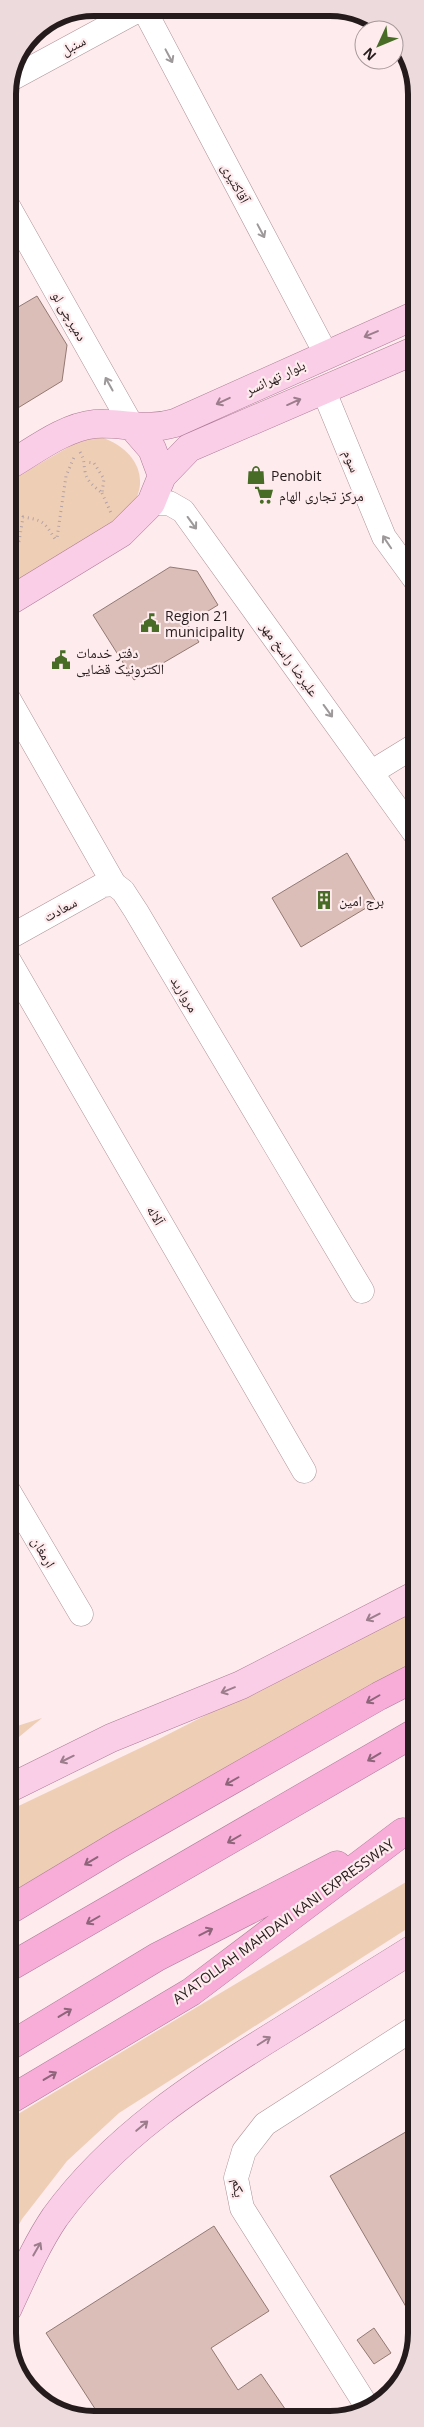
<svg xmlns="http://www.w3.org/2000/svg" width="424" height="2427" font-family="'Open Sans','Noto Naskh Arabic',sans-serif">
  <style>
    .green { fill: #efceb6 }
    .building { fill: #dbbeb8; stroke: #937972 }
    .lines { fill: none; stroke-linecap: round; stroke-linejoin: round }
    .minor-casing { stroke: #af9397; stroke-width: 25 }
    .major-casing { stroke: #ae7a97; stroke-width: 29 }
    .highway-casing { stroke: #ae7a97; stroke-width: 29 }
    .path { stroke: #b2a2a5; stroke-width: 3; stroke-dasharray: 1 4; stroke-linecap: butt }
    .minor { stroke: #fff; stroke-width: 24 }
    .major { stroke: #fbcee8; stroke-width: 28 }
    .highway { stroke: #f8add9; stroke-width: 28 }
    .oneway { stroke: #9d9899 }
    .oneway2 { stroke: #9b7d8c }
    .oneway3 { stroke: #8e647a }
    .labels { text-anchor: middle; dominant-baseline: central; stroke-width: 4.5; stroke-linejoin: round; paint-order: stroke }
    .street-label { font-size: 14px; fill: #251b1c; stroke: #feebee }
    .poi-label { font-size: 14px; fill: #251b1c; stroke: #feebee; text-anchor: start }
    .rim { fill: none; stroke: #251b1c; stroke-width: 6 }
  </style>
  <rect width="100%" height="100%" fill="#feebee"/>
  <!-- green -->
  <path class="green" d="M101 437C143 452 154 489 120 520L8 587V482L77 442 87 438Z
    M416 1608V1662L171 1799 8 1894V1811L157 1740Z
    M42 1718 8 1746V1729Z
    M416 1876V1923L119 2113 67 2161 22 2219 8 2245V2120Z"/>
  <!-- building -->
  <path class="building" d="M37 296 67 345 62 381 8 414V313Z
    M170 567 197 571 218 605 187 624 199 642 134 680 93 615Z
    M347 853 376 902 301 947 272 898Z
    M416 2126V2324L330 2176Z
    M214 2226 269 2311 211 2348 238 2390 261 2374 292 2419 101 2418 46 2333Z
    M374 2328 391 2353 374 2364 357 2340Z"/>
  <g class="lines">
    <!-- minor casing -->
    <g class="minor-casing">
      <path id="minor" d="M146 13 326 354
        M13 78 133 13
        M8 206 132 426
        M323 389 384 537 416 581
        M151 503H169L183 511 416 835
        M8 698 114 884 123 891 136 911 362 1291
        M372 772 416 745
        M8 938 103 885 114 884
        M8 959 304 1471
        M8 1490 81 1614
        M366 2405 242 2208 236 2178 244 2151 265 2124 416 2027"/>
    </g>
    <!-- major casing -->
    <g class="major-casing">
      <path id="major" d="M132 426 152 449 162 476
        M8 466C34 451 64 427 95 424 125 422 143 432 175 423L416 315
        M8 602 121 533 151 503 162 476 189 448 416 350
        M8 1789 111 1738 241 1685 416 1595
        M8 2308C22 2278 36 2245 55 2217 113 2137 198 2082 281 2031 326 2003 371 1975 416 1947"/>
    </g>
    <!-- highway casing -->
    <g class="highway-casing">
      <path id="highway" d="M8 1911 118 1845 379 1696 416 1677
        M8 1968 416 1732
        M8 2047 157 1957 337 1865
        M8 2101 191 1992 403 1832"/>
    </g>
    <!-- path -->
    <path class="path" d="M80 452C85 461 83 461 85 471 86 481 95 487 102 493L104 479 94 463 86 462
      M102 493 111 513
      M8 524C22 533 21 549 8 558
      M19 542 23 517C44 520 45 523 55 539L57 538 66 476 75 455"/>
    <!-- minor -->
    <use href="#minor" class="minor"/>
    <!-- major -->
    <use href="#major" class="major"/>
    <!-- highway -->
    <use href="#highway" class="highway"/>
  </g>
  <!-- one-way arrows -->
  <defs><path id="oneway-shaft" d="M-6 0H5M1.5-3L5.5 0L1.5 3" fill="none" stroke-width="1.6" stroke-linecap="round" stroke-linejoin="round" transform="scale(1.25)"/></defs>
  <g class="oneway">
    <use href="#oneway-shaft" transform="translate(169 56) rotate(62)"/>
    <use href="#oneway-shaft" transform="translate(261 231) rotate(62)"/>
    <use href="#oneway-shaft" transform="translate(109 384) rotate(-119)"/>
    <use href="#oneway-shaft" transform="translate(192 523) rotate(54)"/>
    <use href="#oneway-shaft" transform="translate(387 542) rotate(-124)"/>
    <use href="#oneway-shaft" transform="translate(328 711) rotate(54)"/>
  </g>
  <g class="oneway2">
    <use href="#oneway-shaft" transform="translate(371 334) rotate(157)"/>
    <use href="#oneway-shaft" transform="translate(223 401) rotate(155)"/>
    <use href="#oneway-shaft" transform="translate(294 402) rotate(-24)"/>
    <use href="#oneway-shaft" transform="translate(373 1617) rotate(153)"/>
    <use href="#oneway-shaft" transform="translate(228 1690) rotate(158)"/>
    <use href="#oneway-shaft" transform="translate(67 1759) rotate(154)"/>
    <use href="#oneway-shaft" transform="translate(264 2041) rotate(-32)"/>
    <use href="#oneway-shaft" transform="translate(142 2126) rotate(-40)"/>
    <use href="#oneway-shaft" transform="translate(37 2249) rotate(-60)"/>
  </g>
  <g class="oneway3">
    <use href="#oneway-shaft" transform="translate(373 1699) rotate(150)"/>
    <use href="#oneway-shaft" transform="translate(374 1757) rotate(149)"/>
    <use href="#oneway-shaft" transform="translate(232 1781) rotate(150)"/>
    <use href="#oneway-shaft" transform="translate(234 1839) rotate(150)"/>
    <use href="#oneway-shaft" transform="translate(91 1861) rotate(149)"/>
    <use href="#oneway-shaft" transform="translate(93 1920) rotate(150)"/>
    <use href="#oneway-shaft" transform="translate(206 1932) rotate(-27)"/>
    <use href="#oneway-shaft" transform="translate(65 2013) rotate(-31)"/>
    <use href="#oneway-shaft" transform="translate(50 2076) rotate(-31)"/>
  </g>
  <!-- icons -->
  <defs>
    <g id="shop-bare" transform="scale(1.5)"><path d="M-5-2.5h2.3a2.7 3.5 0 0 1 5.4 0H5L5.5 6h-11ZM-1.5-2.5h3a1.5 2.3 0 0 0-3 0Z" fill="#486c25" stroke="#feebee" stroke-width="2.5" paint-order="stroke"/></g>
    <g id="supermarket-bare" transform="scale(1.5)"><path d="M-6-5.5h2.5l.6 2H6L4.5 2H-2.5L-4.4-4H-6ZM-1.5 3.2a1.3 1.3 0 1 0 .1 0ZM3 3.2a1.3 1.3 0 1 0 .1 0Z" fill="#486c25" stroke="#feebee" stroke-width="2.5" paint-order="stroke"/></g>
    <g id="civic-bare" transform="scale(1.5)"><path d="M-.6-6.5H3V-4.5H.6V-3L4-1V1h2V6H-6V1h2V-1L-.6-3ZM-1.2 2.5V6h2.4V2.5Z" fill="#486c25" stroke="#feebee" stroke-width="2.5" paint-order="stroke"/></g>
    <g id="building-bare" transform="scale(1.5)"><path d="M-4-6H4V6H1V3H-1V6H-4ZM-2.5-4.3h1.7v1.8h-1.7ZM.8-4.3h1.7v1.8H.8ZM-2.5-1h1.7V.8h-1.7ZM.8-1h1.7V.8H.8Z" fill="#486c25" stroke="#feebee" stroke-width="2.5" paint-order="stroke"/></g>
  </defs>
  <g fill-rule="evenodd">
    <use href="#shop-bare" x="256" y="475"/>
    <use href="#supermarket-bare" x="264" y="495"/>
    <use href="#civic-bare" x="150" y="623"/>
    <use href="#civic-bare" x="61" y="660"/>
    <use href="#building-bare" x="324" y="900"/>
  </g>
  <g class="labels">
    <!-- street labels -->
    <g class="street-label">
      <text transform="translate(73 45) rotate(-28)">سنبل</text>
      <text transform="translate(236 183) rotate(62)">آقاکثیری</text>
      <text transform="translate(70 316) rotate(60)">دمیرچی لو</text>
      <text transform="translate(275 377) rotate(-25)">بلوار تهرانسر</text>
      <text transform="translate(352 461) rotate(68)">سوم</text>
      <text transform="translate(290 659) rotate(54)">علیرضا راسخ مهر</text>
      <text transform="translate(60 909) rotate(-29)">سعادت</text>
      <text transform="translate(185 994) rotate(59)">مروارید</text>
      <text transform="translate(156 1215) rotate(60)">آلاله</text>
      <text transform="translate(44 1552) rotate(60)">ارمغان</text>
      <text transform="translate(283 1921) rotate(-36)">AYATOLLAH MAHDAVI KANI EXPRESSWAY</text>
      <text transform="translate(239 2188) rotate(83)">یکم</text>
    </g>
    <!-- poi labels -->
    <g class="poi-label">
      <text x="271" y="475">Penobit</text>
      <text x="279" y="495">مرکز تجاری الهام</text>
      <text x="165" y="615">Region 21<tspan x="165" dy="16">municipality</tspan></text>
      <text x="76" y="652">دفتر خدمات<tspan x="76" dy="16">الکترونیک قضایی</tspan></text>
      <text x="339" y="900">برج امین</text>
    </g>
  </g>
  <!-- crop -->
  <path d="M0 0H424V2427H0ZM94 16H330A78 78 0 0 1 408 94V2333A78 78 0 0 1 330 2411H94A78 78 0 0 1 16 2333V94A78 78 0 0 1 94 16Z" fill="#eddadd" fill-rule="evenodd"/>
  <path class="rim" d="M94 16H330A78 78 0 0 1 408 94V2333A78 78 0 0 1 330 2411H94A78 78 0 0 1 16 2333V94A78 78 0 0 1 94 16Z"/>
  <!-- north arrow -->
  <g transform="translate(379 45) rotate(226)"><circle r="24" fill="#feebee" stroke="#a7989a"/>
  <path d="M0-4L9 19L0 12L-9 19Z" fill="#486c25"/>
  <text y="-8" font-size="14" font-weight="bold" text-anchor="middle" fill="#251b1c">N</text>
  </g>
</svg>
